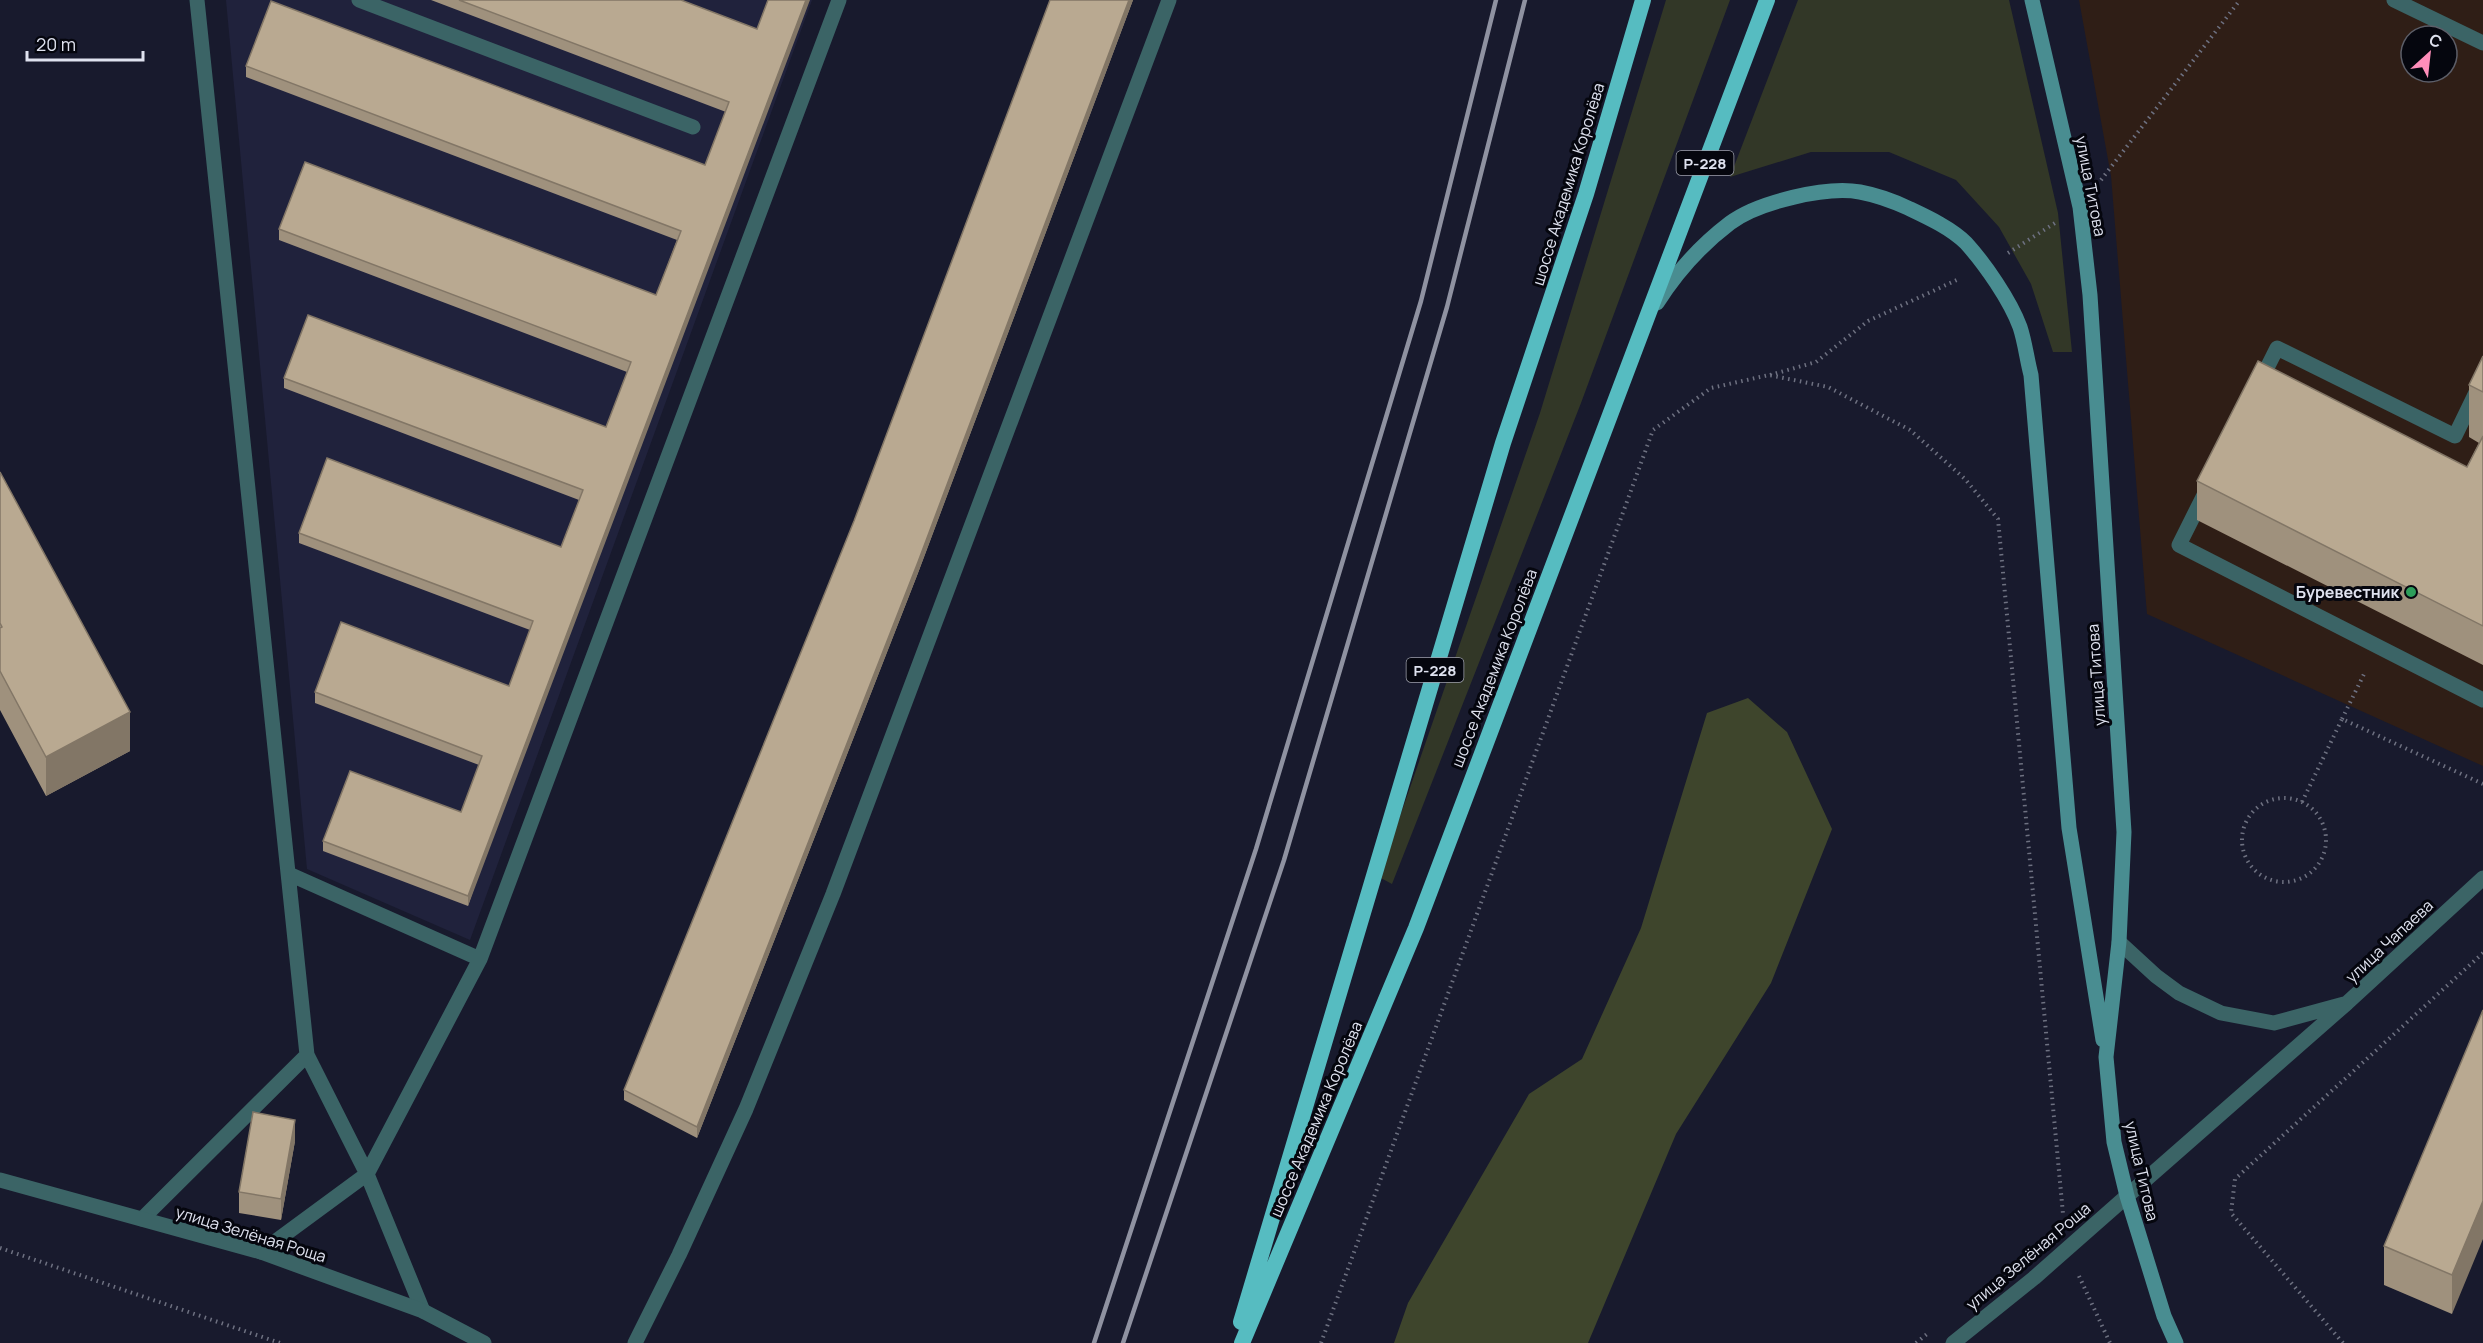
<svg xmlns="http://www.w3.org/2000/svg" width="2483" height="1343" font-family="Manrope,sans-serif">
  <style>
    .built { fill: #20223c }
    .education { fill: #2f1e16; fill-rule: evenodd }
    .green { fill: #323727 }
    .forest { fill: #3e452c }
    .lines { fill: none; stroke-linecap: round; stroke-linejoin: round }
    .path { stroke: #6e7181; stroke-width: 4; stroke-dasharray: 1.5 4.5; stroke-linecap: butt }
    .service { stroke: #3b6466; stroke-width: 15 }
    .minor { stroke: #3b6466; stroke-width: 15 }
    .tertiary { stroke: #3b6466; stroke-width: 15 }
    .secondary { stroke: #498d91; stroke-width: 15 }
    .trunk { stroke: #56bcc1; stroke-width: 16 }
    .rail { stroke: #8f92a1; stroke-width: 4.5 }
    .wall { fill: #9f917d }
    .shaded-wall { fill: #827666 }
    .building { fill: #b9a991; stroke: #827666; stroke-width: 1.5 }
    .leisure-dot { fill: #2e9e5b; stroke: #05060e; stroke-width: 2 }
    .labels { text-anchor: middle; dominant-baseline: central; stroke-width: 6; stroke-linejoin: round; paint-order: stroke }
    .shield { fill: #05060e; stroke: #9ea0ac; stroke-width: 1.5 }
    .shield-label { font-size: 15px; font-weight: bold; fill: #dfe2ef }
    .street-label { font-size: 16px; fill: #dfe2ef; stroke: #05060e }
    .poi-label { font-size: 16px; font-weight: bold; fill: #dfe2ef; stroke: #05060e; text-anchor: end }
  </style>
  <rect width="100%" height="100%" fill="#181a2d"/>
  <!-- built -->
  <path class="built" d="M226 0H812L470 940 307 869Z"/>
  <!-- education -->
  <path class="education" d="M2079 0H2483V766L2147 614 2111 176ZM2411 36H2447V72H2411Z"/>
  <!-- green -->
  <path class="green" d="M1666 0H1730L1581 403 1392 884 1379 877 1540 413Z
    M1798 0H2009L2058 213 2072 352H2053L2031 284 1999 227 1956 180 1889 152H1811L1730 177Z"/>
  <!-- forest -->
  <path class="forest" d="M1748 698 1787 732 1832 829 1771 983 1676 1134 1588 1343H1394L1408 1303 1529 1094 1582 1059 1641 928 1707 713Z"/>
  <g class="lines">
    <!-- path -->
    <path class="path" d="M2101 180 2240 0
      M2008 253 2055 223
      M1770 375 1816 362 1868 321 1959 279
      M2342 719 2365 672
      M2242 840a42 42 0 1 1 84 0a42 42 0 1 1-84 0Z
      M2302 802 2342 719 2483 784
      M0 1248 280 1343
      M2079 1276 2110 1343
      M1321 1343 1653 430 1711 388 1769 375 1828 387 1910 430 1965 479 1998 519 2063 1214
      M1916 1343 1927 1334
      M2343 1343 2231 1213 2235 1179 2483 953"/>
    <!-- service -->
    <path class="service" d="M359 0 693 127
      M2394 0 2483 43
      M2259 384 2277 348 2455 436 2483 378
      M2206 491 2179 545 2483 700
      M289 874 480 959
      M307 1055 367 1174 423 1311
      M142 1219 307 1055 197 0
      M261 1252 367 1174 480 959 839 0
      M635 1343 679 1255 746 1109 833 894 1169 0"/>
    <!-- minor -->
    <path class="minor" d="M0 1180 261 1252 423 1311 484 1343
      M1953 1343 2034 1278 2127 1196"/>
    <!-- tertiary -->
    <path class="tertiary" d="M2119 942 2156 976 2179 993 2221 1013 2274 1023 2344 1004
      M2127 1196 2347 1003 2483 878"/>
    <!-- secondary -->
    <path class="secondary" d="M2032 0 2080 207 2090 295 2124 832 2119 942 2106 1057 2114 1142 2127 1196 2164 1316 2176 1343
      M1657 303C1676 273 1701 245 1730 223 1758 202 1826 186 1860 192 1876 195 1893 201 1908 208 1927 217 1951 228 1966 243 1985 264 2010 300 2020 327 2025 342 2027 360 2031 375L2069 828 2103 1040"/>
    <!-- trunk -->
    <path class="trunk" d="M1241 1322 1503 443 1586 194 1643 0
      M1242 1343 1416 928 1767 0"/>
    <!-- rail -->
    <path class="rail" d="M1094 1343 1256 849 1421 301 1496 0
      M1123 1343 1284 860 1447 307 1525 0"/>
  </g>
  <!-- wall -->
  <path class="wall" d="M431 0H681L757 29 468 906 323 851V841L461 812 479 765 315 703V692L509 686 530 630 299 543V533L561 547 579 500 284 388V378L606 427 627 372 279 240V229L656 295 677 240 246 77V66L705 165 726 112Z
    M1050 0H1133L918 573 697 1138 624 1100V1090L854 521Z
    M2483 356V665L2197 520V481L2467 467 2479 443 2469 437V385Z
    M0 472 130 751 46 796 0 710Z
    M2483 1010 2452 1314 2384 1285V1246Z
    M295 1141 281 1220 239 1213V1192Z"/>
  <!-- shaded-wall -->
  <path class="shaded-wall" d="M806 0H810L468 906V896Z
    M1129 0H1133L918 573 697 1138V1127Z
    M130 712V751L46 796V757Z
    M295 1120V1141L281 1220V1199Z
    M2483 1201V1239L2452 1314V1275Z"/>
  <!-- building -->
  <path class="building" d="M459 0H681L757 29 768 0H806L468 896 323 841 350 771 461 812 482 756 315 692 341 622 509 686 533 621 299 533 327 458 561 547 583 490 284 378 308 315 606 427 631 362 279 229 305 162 656 295 681 231 246 66 271 1 705 165 729 102Z
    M1050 0H1129L918 562 697 1127 624 1090 854 521Z
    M2483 356V392L2469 385Z
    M2258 361 2467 467 2483 436V626L2197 481Z
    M0 472 130 712 46 757 0 671V628L2 627 0 623Z
    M2483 1010V1201L2452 1275 2384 1246Z
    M253 1112 295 1120 281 1199 239 1192Z"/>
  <!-- markers -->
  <circle class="leisure-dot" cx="2411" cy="592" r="6"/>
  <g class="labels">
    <!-- shield labels -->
    <g class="shield">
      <rect x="1676.5" y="151" width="57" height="24" rx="4.5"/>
      <rect x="1406.5" y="658" width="57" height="24" rx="4.5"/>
    </g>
    <g class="shield-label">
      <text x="1705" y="163">Р-228</text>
      <text x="1435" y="670">Р-228</text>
    </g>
    <!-- street labels -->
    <g class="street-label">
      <text transform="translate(1568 184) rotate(-73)">шоссе Академика Королёва</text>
      <text transform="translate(2091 186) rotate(79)">улица Титова</text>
      <text transform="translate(1494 668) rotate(-69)">шоссе Академика Королёва</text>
      <text transform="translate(2096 675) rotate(-94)">улица Титова</text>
      <text transform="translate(2389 941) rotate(-43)">улица Чапаева</text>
      <text transform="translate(1316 1119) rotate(-67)">шоссе Академика Королёва</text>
      <text transform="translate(2142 1171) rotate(77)">улица Титова</text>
      <text transform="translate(251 1234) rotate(17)">улица Зелёная Роща</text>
      <text transform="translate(2028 1256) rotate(-40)">улица Зелёная Роща</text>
    </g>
    <!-- poi labels -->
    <g class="poi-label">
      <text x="2399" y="592">Буревестник</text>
    </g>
  </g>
  <!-- north arrow -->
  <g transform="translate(2429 54) rotate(27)"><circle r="28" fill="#05060e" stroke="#5c5e68" stroke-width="1.5"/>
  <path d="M0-4.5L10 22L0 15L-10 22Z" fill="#ff8eba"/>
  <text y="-9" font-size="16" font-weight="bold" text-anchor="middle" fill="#dfe2ef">С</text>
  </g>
  <!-- scale -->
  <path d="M27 51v9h116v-9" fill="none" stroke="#dfe2ef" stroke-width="3"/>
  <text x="36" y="51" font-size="18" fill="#dfe2ef" stroke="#05060e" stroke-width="4.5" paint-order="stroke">20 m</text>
</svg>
